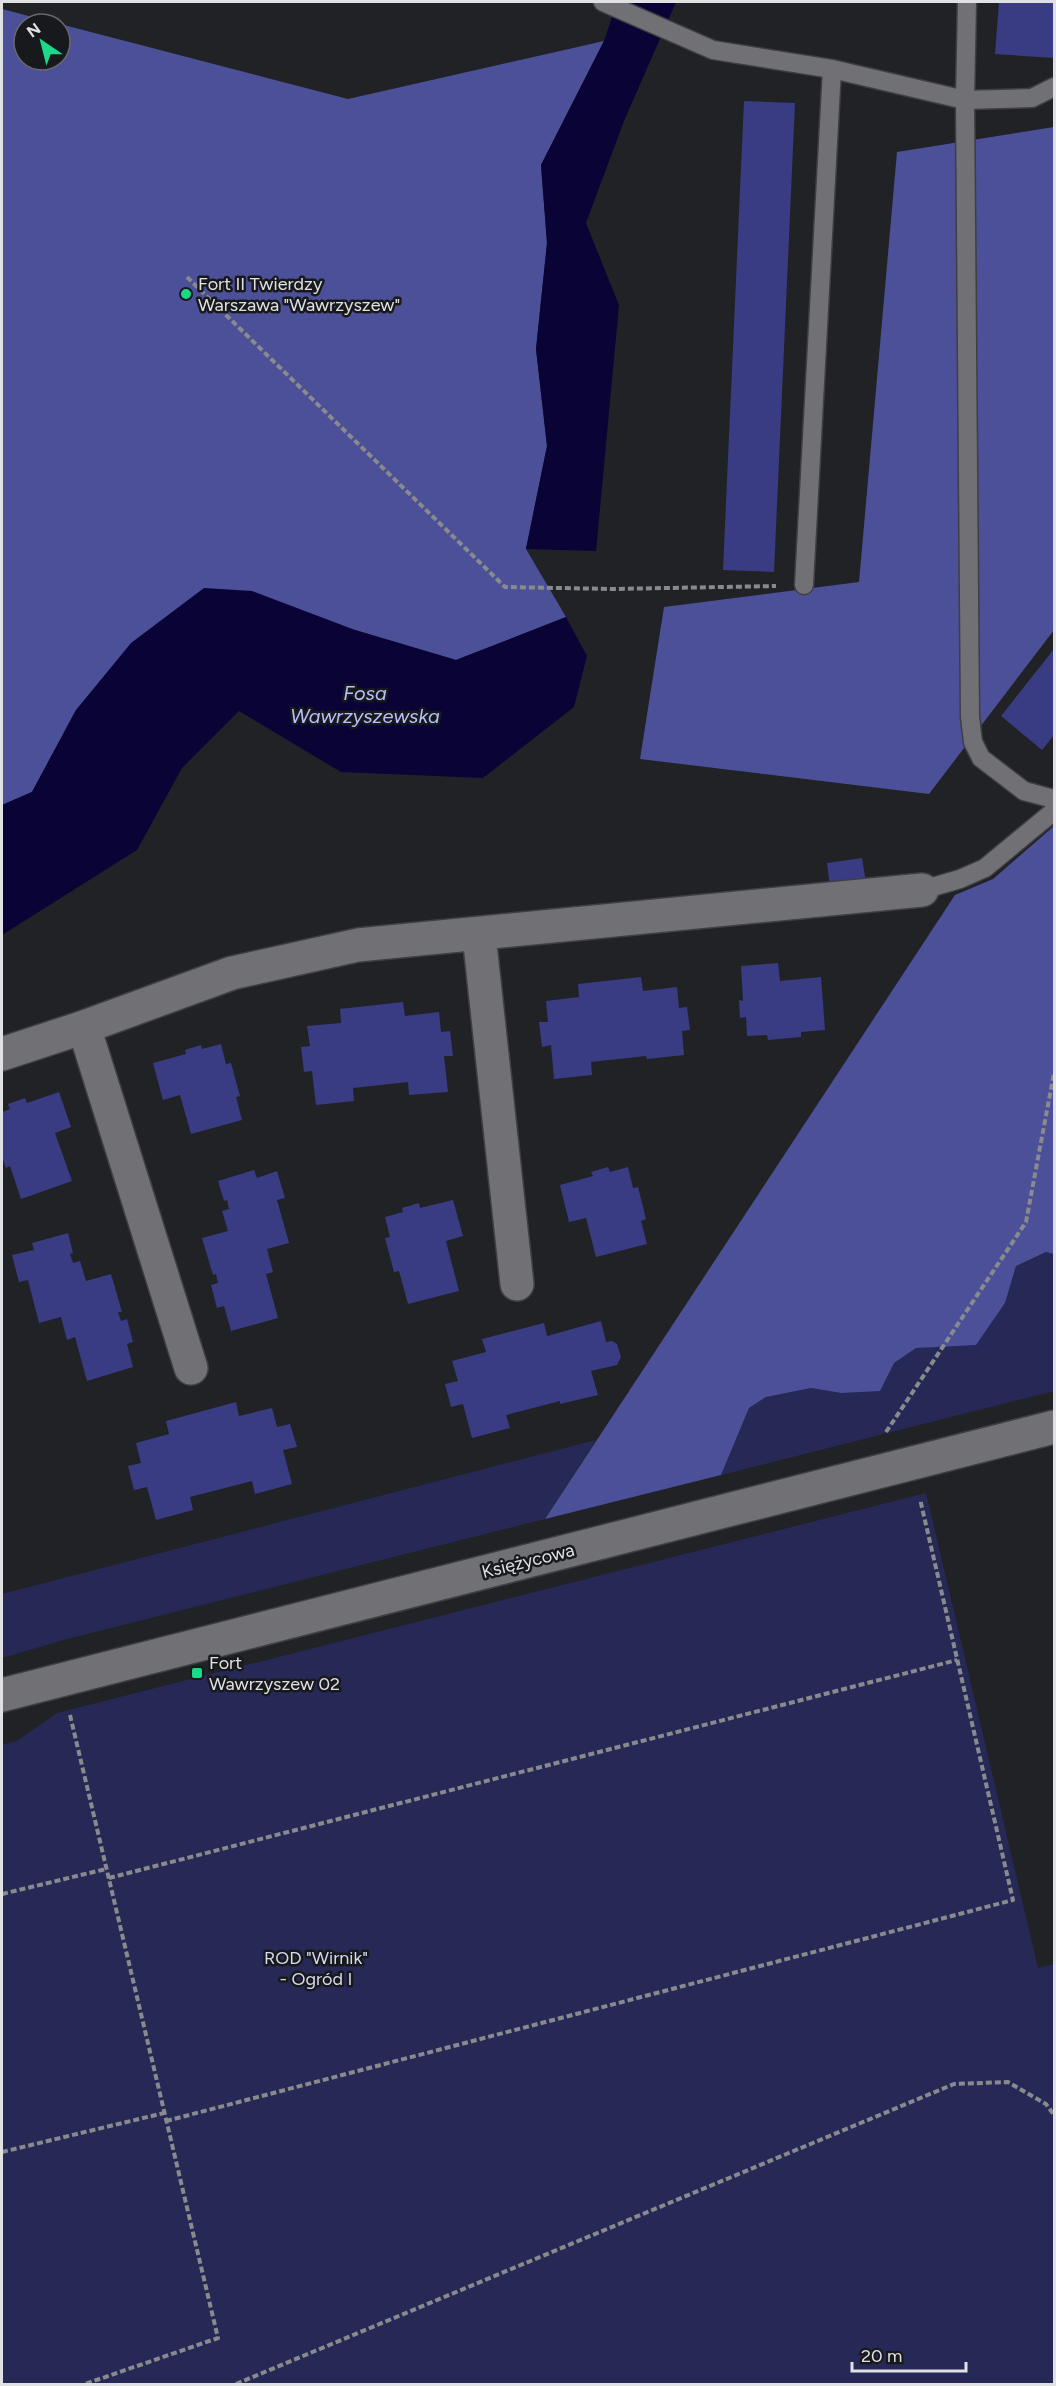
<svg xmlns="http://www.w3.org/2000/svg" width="1056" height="2386" font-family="Figtree,sans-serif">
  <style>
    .green { fill: #262956 }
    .forest { fill: #4b5098 }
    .water { fill: #0a0336 }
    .building { fill: #393c82 }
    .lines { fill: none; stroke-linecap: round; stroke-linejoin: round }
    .lane-casing { stroke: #3e3f42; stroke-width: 21 }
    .street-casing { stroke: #3e3f42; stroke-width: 36 }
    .path { stroke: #898a8d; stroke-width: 4; stroke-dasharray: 6 3; stroke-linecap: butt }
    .lane { stroke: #707075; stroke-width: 18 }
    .street { stroke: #707075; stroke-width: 33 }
    .poi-dot { fill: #1bd988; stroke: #18191c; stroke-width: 2 }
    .labels { text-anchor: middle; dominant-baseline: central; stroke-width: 5; stroke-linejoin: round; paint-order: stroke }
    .poi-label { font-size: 18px; fill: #e0e1e3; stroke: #18191c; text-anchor: start }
    .street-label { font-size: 18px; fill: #e0e1e3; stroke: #18191c }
    .park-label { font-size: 18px; fill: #d5d9ee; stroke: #18191c }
    .water-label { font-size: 20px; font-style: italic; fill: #b8c1fe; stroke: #18191c }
  </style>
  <rect width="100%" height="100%" fill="#212226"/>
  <!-- green -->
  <path class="green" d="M1046 1252 1054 1254V1391L721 1475 749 1408 766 1397 811 1388 841 1393 894 1363 916 1348 976 1344 1005 1303 1016 1266Z
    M596 1440 545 1519 67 1639 2 1658V1594Z
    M926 1493 1038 1968 1054 1964V2384H2V1745L17 1741 57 1713Z"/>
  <!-- forest -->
  <path class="forest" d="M2 9 59 24H24V60H60V24L348 99 604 41 541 165 547 243 536 349 547 446 526 549 566 617 456 660 355 630 76 710 32 792 2 805Z
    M1054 127V630L929 794 640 759 664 607 859 582 897 152Z
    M1054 826V1254L1046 1252 1016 1266 1005 1303 976 1345 916 1348 894 1363 880 1391 841 1393 811 1388 766 1397 749 1408 721 1475 545 1519 955 895 993 879Z"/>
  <!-- water -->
  <path class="water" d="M617 2H676L624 121 586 223 619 305 596 551 526 549 547 446 536 349 547 243 541 165 604 41Z
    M204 588 252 591 355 630 456 660 566 617 587 656 574 707 483 778 341 772 239 711 182 768 137 850 2 935V805L32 792 76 710 131 643Z"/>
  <!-- building -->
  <path class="building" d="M999 2H1054V58L995 54Z
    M744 101 795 103 774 572 723 570Z
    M1054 649V735L1042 750 1001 716Z
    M862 858 866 883 830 887 827 863Z
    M778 963 780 981 821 977 825 1030 801 1032V1037L768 1040 767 1035 747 1036 746 1017 740 1018 739 1000 743 1001 741 966Z
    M641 977 643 991 677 987 679 1008 687 1007 690 1030 682 1031 684 1055 647 1059 646 1056 591 1062 592 1075 554 1079 551 1045 542 1047 539 1022H548L546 1001 579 997 578 984Z
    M403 1002 405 1016 439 1012 441 1032 450 1031 453 1056H444L448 1092 409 1095 408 1082 353 1088 354 1101 316 1105 312 1071 304 1072 301 1047 310 1046 307 1026 341 1023 340 1009Z
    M221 1044 226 1064 231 1063 240 1096 236 1097 242 1120 191 1134 180 1095 163 1100 153 1063 186 1054 185 1050 201 1045 202 1049Z
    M59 1092 71 1127 55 1133 72 1181 21 1199 10 1166 6 1168 2 1157V1112L10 1109 8 1104 25 1098 27 1103Z
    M608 1167 610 1172 628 1167 633 1188 638 1187 646 1219 641 1221 647 1244 596 1257 586 1218 569 1222 560 1185 593 1176 591 1172Z
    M254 1170 257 1178 277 1171 285 1198 277 1200 289 1243 267 1249 273 1272 266 1274 278 1318 231 1331 224 1306 217 1308 211 1285 218 1283 216 1274 213 1275 202 1238 228 1231 222 1211 229 1209 227 1200 224 1201 218 1181Z
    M453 1200 463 1236 446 1241 459 1291 408 1304 399 1271 394 1272 385 1238 390 1237 385 1217 403 1212 402 1208 419 1203 420 1208Z
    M68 1233 73 1253 70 1254 73 1263 80 1261 86 1281 111 1274 122 1312H118L121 1321 127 1319 133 1342 127 1344 133 1367 87 1381 75 1337 67 1340 61 1317 39 1323 28 1280 19 1282 12 1255 34 1250 32 1243Z
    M601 1321 606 1342 612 1341 617 1344 621 1357 617 1365 591 1371 598 1395 560 1404V1401L506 1415 510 1428 472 1438 463 1404 451 1407 445 1384 458 1381 452 1361 486 1352 482 1339 544 1323 547 1336Z
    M236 1402 239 1416 272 1408 277 1427 290 1424 297 1447 283 1450 292 1484 255 1494 252 1481 190 1497 193 1510 156 1520 147 1487 134 1490 128 1466 141 1463 136 1443 169 1434 166 1421Z"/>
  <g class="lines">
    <!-- lane casing -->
    <g class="lane-casing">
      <path id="lane" d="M603 2 713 50 832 69 965 100 1032 98 1054 87
        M967 2 965 100 970 717 973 742 981 758 1024 791 1054 799
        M804 585 832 69
        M922 890 960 879 985 868 1054 811"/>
    </g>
    <!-- street casing -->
    <g class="street-casing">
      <path id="street" d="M479 935 517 1284
        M84 1027 191 1368
        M2 1054 84 1027 232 973 358 945 922 890
        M2 1695 1054 1427"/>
    </g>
    <!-- path -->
    <path class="path" d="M187 277 505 587 613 589 776 586
      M886 1432 1026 1222 1054 1073
      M70 1715 218 2338 85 2384
      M109 1878 957 1660
      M2 1894 106 1869
      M166 2121 1013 1900 920 1499
      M2 2152 164 2113
      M236 2384 954 2084 1008 2082 1046 2104 1054 2115"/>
    <!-- lane -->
    <use href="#lane" class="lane"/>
    <!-- street -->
    <use href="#street" class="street"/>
  </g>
  <!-- markers -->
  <g class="poi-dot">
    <circle cx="186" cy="294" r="6"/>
    <rect x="191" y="1667" width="12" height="12" rx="3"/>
  </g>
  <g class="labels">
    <!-- poi labels -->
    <g class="poi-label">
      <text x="198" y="284">Fort II Twierdzy<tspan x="198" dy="21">Warszawa "Wawrzyszew"</tspan></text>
      <text x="209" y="1663">Fort<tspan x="209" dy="21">Wawrzyszew 02</tspan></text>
    </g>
    <!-- street labels -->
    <g class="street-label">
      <text transform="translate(528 1561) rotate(-14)">Księżycowa</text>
    </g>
    <!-- park labels -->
    <g class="park-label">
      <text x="316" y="1958">ROD "Wirnik"<tspan x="316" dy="21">- Ogród I</tspan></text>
    </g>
    <!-- water labels -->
    <g class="water-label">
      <text x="365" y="693">Fosa<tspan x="365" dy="23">Wawrzyszewska</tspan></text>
    </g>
  </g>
  <!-- border -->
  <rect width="1056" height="2386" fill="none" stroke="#e0e1e3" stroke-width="6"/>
  <!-- north arrow -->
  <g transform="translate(42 42) rotate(325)"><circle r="28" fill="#18191c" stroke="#68696c" stroke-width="1.5"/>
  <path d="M0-4.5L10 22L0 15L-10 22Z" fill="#1bd988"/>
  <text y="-9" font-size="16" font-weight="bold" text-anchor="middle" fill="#e0e1e3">N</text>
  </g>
  <!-- scale -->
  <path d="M852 2362v9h114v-9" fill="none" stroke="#e0e1e3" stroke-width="3"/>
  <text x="861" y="2362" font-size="18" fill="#e0e1e3" stroke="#18191c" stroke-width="4.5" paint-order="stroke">20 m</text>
</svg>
